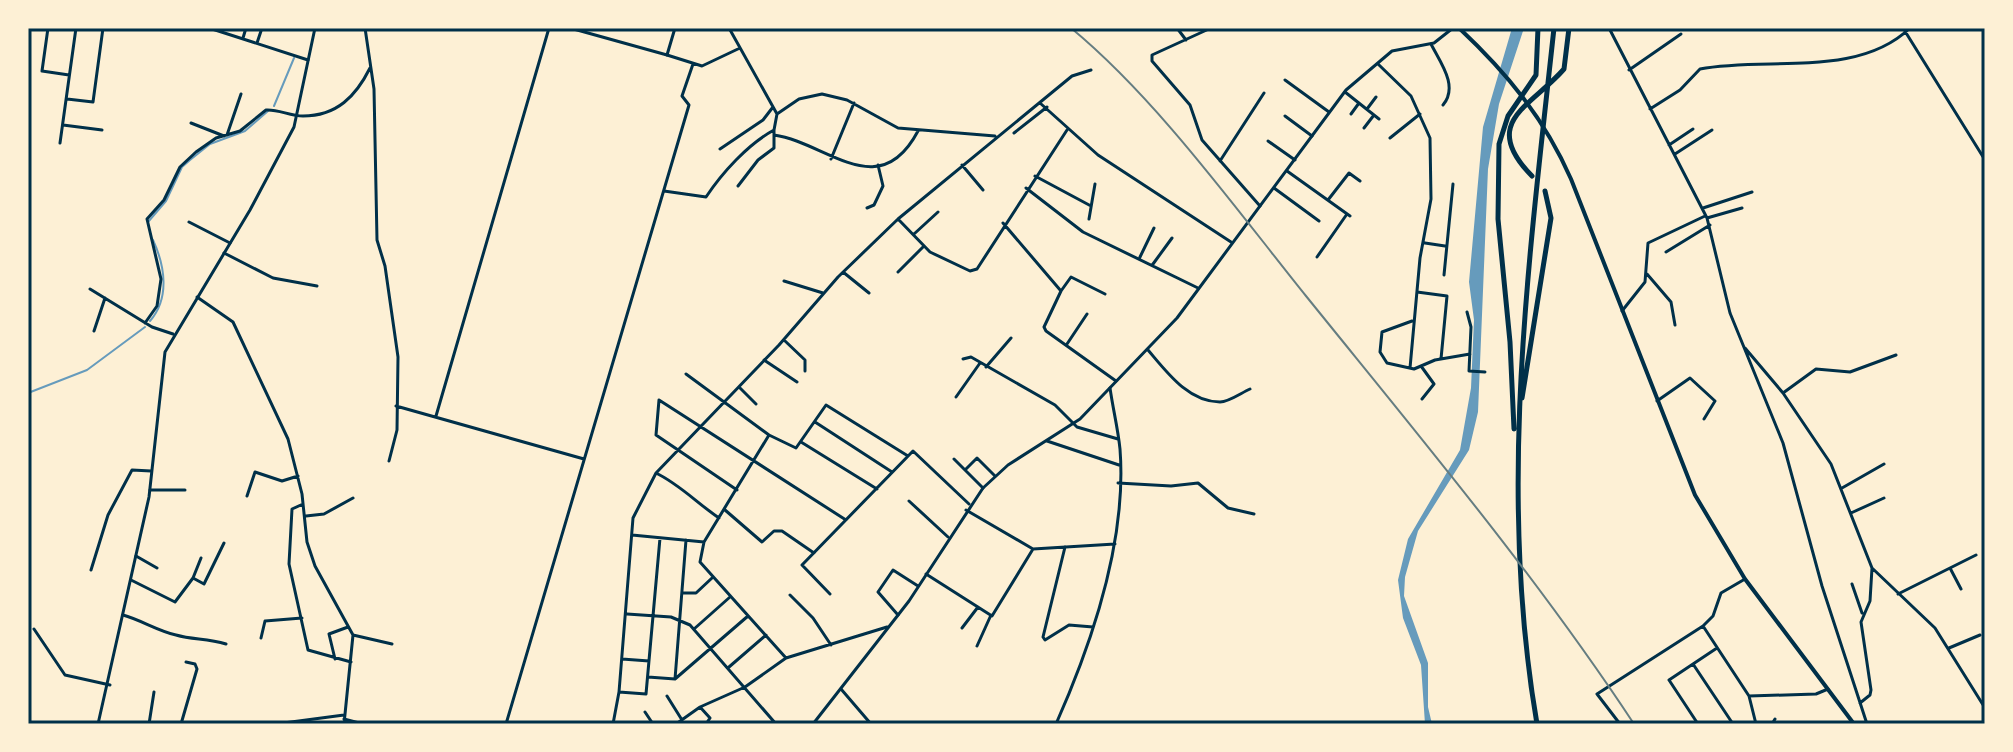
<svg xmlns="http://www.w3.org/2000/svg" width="2013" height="752" font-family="Arial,sans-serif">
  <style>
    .water { fill: #669bbc }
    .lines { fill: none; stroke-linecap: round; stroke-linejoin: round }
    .stream { stroke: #669bbc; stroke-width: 2 }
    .minor { stroke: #003049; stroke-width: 3 }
    .tertiary { stroke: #003049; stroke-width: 3 }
    .trunk { stroke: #003049; stroke-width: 4 }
    .motorway { stroke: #003049; stroke-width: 5 }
    .rail { stroke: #657d81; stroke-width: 2 }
    .neatline { fill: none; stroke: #003049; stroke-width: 3 }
  </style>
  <rect width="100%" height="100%" fill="#fdf0d5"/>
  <!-- water -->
  <path class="water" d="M1512 28H1524L1499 104 1488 169 1478 412 1469 450 1418 531 1405 577 1404 596 1428 663V707L1432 724H1425L1421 665 1403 618 1398 580 1408 539 1460 450 1471 388 1474 320 1469 282 1483 127Z"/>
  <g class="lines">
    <!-- stream -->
    <path class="stream" d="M274 106 294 58
      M148 222 166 201 182 167 190 160 210 144 245 131 268 111
      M150 321C170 298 165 266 153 240
      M28 393 87 370 145 327"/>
    <!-- minor -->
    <path class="minor" d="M48 28 42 71 69 75
      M209 28 308 60
      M365 28 374 89 377 240 385 266 398 357 397 430 389 461
      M729 28 777 114 774 130
      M1177 28 1186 40
      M1211 28 1152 55V61L1190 105 1202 140 1260 206
      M1609 28 1707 218 1730 313 1783 443 1822 586 1867 724
      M1903 28 1985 160
      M243 38 246 28
      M257 43 262 28
      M1431 44C1440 62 1459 86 1443 105
      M667 55 702 66 740 48
      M1378 64 1411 96 1430 138 1431 199 1420 258 1410 368
      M1629 70 1681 34
      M1285 80 1329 112
      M1345 92 1379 119
      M67 99 93 102 103 28
      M1040 103 1098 155 1231 242
      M1367 109 1376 97
      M1650 109 1680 90 1700 69C1766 56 1857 79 1910 28
      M777 114 799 99 822 94 847 100 898 128 995 136
      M1351 114 1359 103
      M1285 116 1312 136
      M191 123 224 136
      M63 125 102 130
      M1364 128 1374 115
      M774 130V135C826 142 879 205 918 131
      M1014 133 1047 107
      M227 135 241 94
      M1390 138 1420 114
      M1268 141 1295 160
      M60 143 76 28
      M1669 145 1693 129
      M720 149 763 120 773 107
      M1675 154 1712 130
      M831 159 854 103
      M1220 161 1264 93
      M962 165 983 190
      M1287 171 1350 216
      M1035 176 1091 206
      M738 186 758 160 774 148V135
      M1026 188 1083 232 1198 288
      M1274 188 1319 221
      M664 191 706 197C722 173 748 144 774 130
      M1328 200 1349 173 1360 181
      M867 208 874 205 883 186 878 165
      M1703 208 1752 192
      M1707 218 1742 208
      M898 219 930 252 970 271 977 269 1067 130
      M1089 219 1095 184
      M189 222 230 243
      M1003 223 1061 291 1044 327 1046 331 1116 381
      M914 234 938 212
      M1425 243 1445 246
      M1666 252 1710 225
      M224 253 273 278 317 286
      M1140 257 1154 228
      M1317 257 1347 214
      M1153 264 1172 238
      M843 272 869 293
      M898 272 924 246
      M1647 274 1671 302 1675 325
      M1444 275 1453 184
      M784 281 823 293
      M90 289 152 327 173 334
      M1061 291 1071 277 1105 294
      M1417 292 1447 296 1441 359
      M197 297 233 322 288 439 302 494 307 542 315 566 353 635 344 724
      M1622 311 1645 282 1648 243 1705 216
      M1467 312 1471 327 1469 371 1485 372
      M1412 321 1382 332 1380 352 1387 363 1414 369 1435 360 1470 354
      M145 323 157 306 161 279 147 219 164 200 180 167 196 152 216 138 240 131 266 110C278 109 290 116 303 116 337 116 356 96 370 68
      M94 331 105 298
      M784 340 805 360V371
      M1067 344 1087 314
      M1745 348 1783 393 1831 464 1872 568 1935 628 1985 708
      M1148 350C1166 371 1188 402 1220 402 1229 402 1241 393 1250 389
      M963 359 971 357 1055 405 1077 427 1118 439
      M764 360 797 382
      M1421 366 1434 384 1422 399
      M986 367 1011 338
      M686 374 769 435 796 448 826 405 908 456
      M739 387 756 404
      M1783 393 1816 369 1850 372 1896 355
      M956 397 980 363
      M1657 401 1690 378 1715 401 1704 419
      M396 406 584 459
      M436 416 549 28
      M815 422 892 472
      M769 435 704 542 700 562 786 658
      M1047 441 1119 465
      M801 442 877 489
      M954 459 983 488
      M965 470 977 458 995 476
      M656 473C679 484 697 503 719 518
      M1118 483 1171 486 1198 483 1228 508 1254 514
      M1842 488 1884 464
      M150 490H185
      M737 490 656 435 659 400 846 520
      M247 496 255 472 282 481 298 476
      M909 501 948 537
      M303 504 292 509 289 564 308 650 351 662
      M725 510 762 542 774 531H782L814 553
      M966 510 1033 549 1115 544
      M1851 513 1884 498
      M306 516 324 514 353 498
      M632 535 704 542
      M660 538 646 694 619 692 633 518 656 473 779 345 838 277 898 219 1072 76 1091 70
      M686 540 675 679 748 616
      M1065 547 1043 637 1045 640 1069 625 1093 627
      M136 556 157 568
      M201 558 193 578 204 584 224 543
      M1950 568 1961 589
      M91 570 108 515 132 470 151 471
      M926 574 992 616 1033 549
      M131 580 175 602 193 578
      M1852 584 1862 613
      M682 593H696L712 578
      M830 594 802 565 913 451 969 504
      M1898 594 1976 555
      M790 595 813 618 831 645
      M627 614 671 617 690 625 776 724
      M123 615C141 620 158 631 176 635 193 640 207 638 226 644
      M898 615 878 592 893 570 918 586
      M1703 626 1749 696 1756 724
      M962 628 978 607
      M34 629 65 675 110 685
      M694 629 730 597
      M353 635 392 644
      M261 638 265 621 302 618
      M977 646 991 615
      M1949 648 1980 635
      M335 659 329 634 348 627
      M622 659 649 661
      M1693 664 1733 724
      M729 667 766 635
      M648 677 675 679
      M841 689 871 724
      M667 696 682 720
      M1749 696 1816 694 1828 689
      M1860 703 1870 695 1871 690 1861 622 1870 601 1872 568
      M700 707 710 718 706 724
      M645 712 653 724
      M344 719 363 724
      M149 724 154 692
      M181 724 197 669 195 664 186 662
      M276 724 344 715
      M506 724 689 105 682 96 693 64
      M613 724 619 692
      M676 724 700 707 745 687 786 658 887 627
      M1056 724C1092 643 1127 539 1120 449 1118 429 1113 409 1110 388
      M1620 724 1597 694 1703 626 1713 616 1721 593 1745 579
      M1698 724 1669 680 1717 648
      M1772 724 1775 719"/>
    <!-- tertiary -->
    <path class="tertiary" d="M570 28 667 55 675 28
      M98 724 149 497 165 352 250 210 294 127 315 28
      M813 724 909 601 983 488 1008 465 1080 419 1177 318 1346 90 1392 51 1434 43 1453 28"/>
    <!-- trunk -->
    <path class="trunk" d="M1459 28C1507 73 1544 118 1571 179L1695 495 1745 579 1854 724"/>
    <!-- motorway -->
    <path class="motorway" d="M1532 176C1479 122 1531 107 1564 69L1569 28
      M1522 398 1551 218 1545 191
      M1514 429 1510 342 1498 219 1499 144 1508 116 1536 75 1538 28
      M1537 724C1497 492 1529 260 1554 28"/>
    <!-- rail -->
    <path class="rail" d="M1071 28C1157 99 1236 209 1306 296 1419 436 1535 574 1634 724"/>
  </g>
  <!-- border -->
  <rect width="2013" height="752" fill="none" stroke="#fdf0d5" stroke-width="60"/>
  <rect x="30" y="30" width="1953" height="692" class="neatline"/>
</svg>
